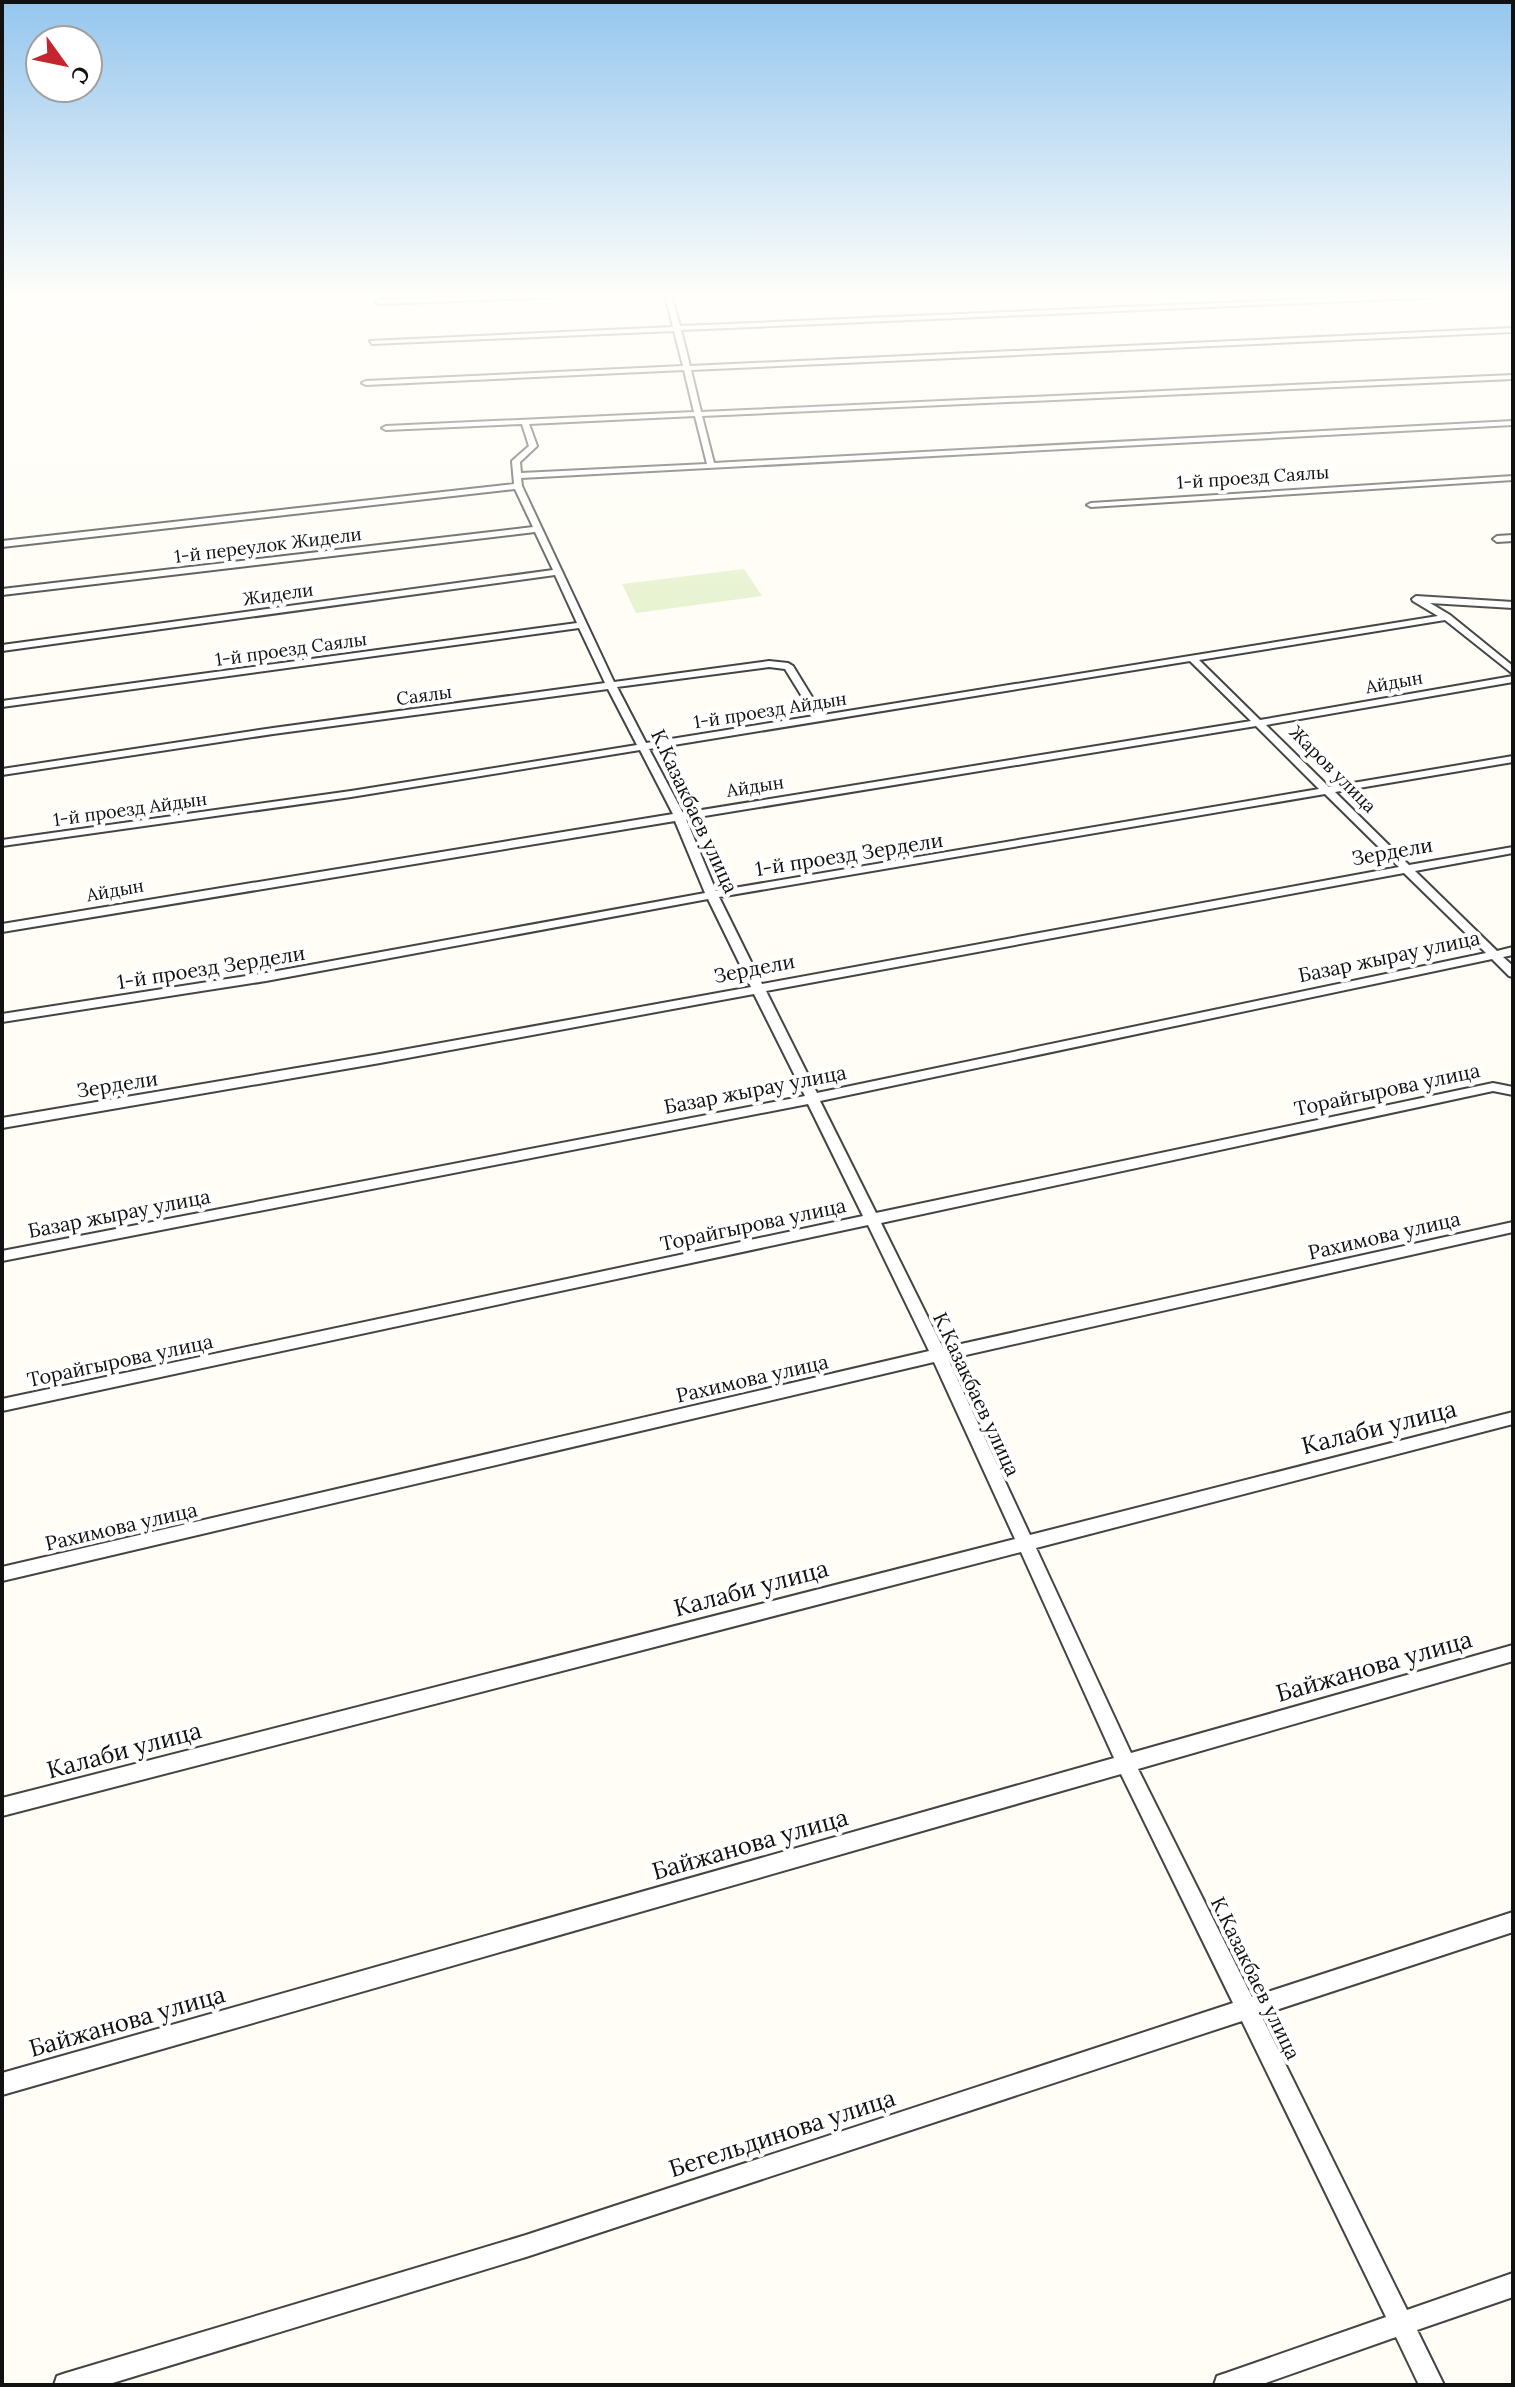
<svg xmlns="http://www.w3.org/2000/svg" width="1515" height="2387" font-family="Lora,serif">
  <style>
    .pitch { fill: #e6f2cf }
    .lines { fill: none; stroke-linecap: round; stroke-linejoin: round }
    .street-casing { stroke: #444; stroke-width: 4 }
    .street { fill: #fff; fill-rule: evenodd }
    .labels { text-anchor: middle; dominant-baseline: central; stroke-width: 8; stroke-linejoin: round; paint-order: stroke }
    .far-street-label { font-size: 18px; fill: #111; stroke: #fff }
    .street-label { font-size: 20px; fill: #111; stroke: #fff }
    .near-street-label { font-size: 24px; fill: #111; stroke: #fff }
  </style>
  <rect width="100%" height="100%" fill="#fffdf5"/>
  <!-- pitch -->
  <path class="pitch" d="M744 569 762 596 636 613 622 584Z"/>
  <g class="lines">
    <!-- street casing -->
    <g class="street-casing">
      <path id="street" d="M549 294H592L589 296 379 304 376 302 379 300Z
        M665 294H671L680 326 1428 294H1466L1463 296 681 330 690 366 1513 328V332L691 370 701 412 1513 375V379L702 416 714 463 1513 421V425L521 478 522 486 614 682 769 661 788 663 793 666 823 715 1438 616 1413 601 1412 599 1416 596 1513 602V608L1430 603 1450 615 1513 666V674L1445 620 1199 660 1260 720 1513 676V682L1266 725 1329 787 1513 756V762L1335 792 1409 865 1513 847V853L1415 871 1497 951 1513 947V955L1503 957 1513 966V977L1509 976 1492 959 820 1101 876 1213 1493 1083 1513 1087V1095L1493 1091 881 1223 943 1348 1513 1222V1232L948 1359 1030 1535 1513 1412V1424L1036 1548 1131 1753 1513 1645V1661L1138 1769 1252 1997 1513 1912V1932L1261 2015 1407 2310 1513 2273V2297L1417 2330 1444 2385H1419L1396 2337 1260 2385H1214L1217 2376 1226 2373 1386 2317 1242 2021 526 2257 106 2385H54L57 2376 66 2373 526 2235 1233 2003 1121 1774 2 2095V2073L1114 1758 1021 1552 2 1816V1798L1015 1539 934 1362 2 1581V1567L929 1351 868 1225 2 1411V1399L863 1216 808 1104 2 1261V1251L805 1096 754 994 380 1063 2 1128V1118L380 1054 751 987 708 899 266 981 2 1022V1014L266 973 705 893 675 821 2 932V924L673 814 640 750 351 797 2 846V840L351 791 637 745 608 689 273 734 2 775V769L273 728 605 683 579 628 2 707V701L577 623 555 575 2 651V645L553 570 535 532 2 595V589L533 527 515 489 2 547V541L514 484 512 461 529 446 522 424 386 430 382 428 386 426 694 412 684 370 366 385 362 383 366 381 683 366 674 331 372 344 370 341 673 327ZM695 416 707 464 521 473 520 462 537 446 529 424ZM1190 661 1251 721 683 813 649 749ZM769 667 785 669 814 716 646 743 617 687ZM1256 726 1319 789 716 891 686 819ZM1325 794 1399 867 762 984 719 897ZM1404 873 1486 953 817 1093 766 991Z
        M1513 476V480L1091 507 1087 505 1091 503Z
        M1513 535V541L1497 542 1493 539 1497 536Z"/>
    </g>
    <!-- street -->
    <use href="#street" class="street"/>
  </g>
  <!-- sky -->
  <linearGradient id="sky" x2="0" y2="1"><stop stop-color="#95c6ee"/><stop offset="0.47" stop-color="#fffefa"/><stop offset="1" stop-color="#fffefa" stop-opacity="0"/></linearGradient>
  <rect width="1515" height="628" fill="url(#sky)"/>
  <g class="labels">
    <!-- far-street labels -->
    <g class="far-street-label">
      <text transform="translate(1253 477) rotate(-4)">1-й проезд Саялы</text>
      <text transform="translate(268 545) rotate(-7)">1-й переулок Жидели</text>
      <text transform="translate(278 594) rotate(-8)">Жидели</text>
      <text transform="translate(291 649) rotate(-8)">1-й проезд Саялы</text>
      <text transform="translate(1394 682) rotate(-10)">Айдын</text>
      <text transform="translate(424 695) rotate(-8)">Саялы</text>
      <text transform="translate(770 710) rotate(-9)">1-й проезд Айдын</text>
      <text transform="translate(1333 769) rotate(45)">Жаров улица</text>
      <text transform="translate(755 786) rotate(-9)">Айдын</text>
      <text transform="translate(130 809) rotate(-8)">1-й проезд Айдын</text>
      <text transform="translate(115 890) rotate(-10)">Айдын</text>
    </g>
    <!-- street labels -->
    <g class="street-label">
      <text transform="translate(695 811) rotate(65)">К.Казакбаев улица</text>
      <text transform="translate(1392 851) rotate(-10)">Зердели</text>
      <text transform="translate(849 854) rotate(-9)">1-й проезд Зердели</text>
      <text transform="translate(1389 956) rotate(-12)">Базар жырау улица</text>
      <text transform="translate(211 967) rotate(-9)">1-й проезд Зердели</text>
      <text transform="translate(754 968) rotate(-11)">Зердели</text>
      <text transform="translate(117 1084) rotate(-9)">Зердели</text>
      <text transform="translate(755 1089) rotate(-11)">Базар жырау улица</text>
      <text transform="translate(1387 1089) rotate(-12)">Торайгырова улица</text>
      <text transform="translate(119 1213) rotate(-11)">Базар жырау улица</text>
      <text transform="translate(753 1224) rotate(-12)">Торайгырова улица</text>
      <text transform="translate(1384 1235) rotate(-13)">Рахимова улица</text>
      <text transform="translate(120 1360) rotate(-12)">Торайгырова улица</text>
      <text transform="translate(752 1378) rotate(-13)">Рахимова улица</text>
      <text transform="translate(977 1394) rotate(65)">К.Казакбаев улица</text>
      <text transform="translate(121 1526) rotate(-13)">Рахимова улица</text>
      <text transform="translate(1256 1978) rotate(64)">К.Казакбаев улица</text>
    </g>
    <!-- near-street labels -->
    <g class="near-street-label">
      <text transform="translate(1379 1427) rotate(-14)">Калаби улица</text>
      <text transform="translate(751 1588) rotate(-15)">Калаби улица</text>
      <text transform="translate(1374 1666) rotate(-16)">Байжанова улица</text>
      <text transform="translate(124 1750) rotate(-15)">Калаби улица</text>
      <text transform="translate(750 1844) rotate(-16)">Байжанова улица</text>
      <text transform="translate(127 2021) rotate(-16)">Байжанова улица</text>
      <text transform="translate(782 2133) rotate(-18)">Бегельдинова улица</text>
    </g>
  </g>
  <!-- border -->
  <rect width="1515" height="2387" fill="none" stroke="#111111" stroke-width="8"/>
  <!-- north arrow -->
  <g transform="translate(64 64) rotate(123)"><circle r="38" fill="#ffffff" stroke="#a0a0a0" stroke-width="2"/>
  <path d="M0-6L14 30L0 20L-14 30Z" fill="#c4262e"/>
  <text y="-12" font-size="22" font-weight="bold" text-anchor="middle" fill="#111111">С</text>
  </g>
</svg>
